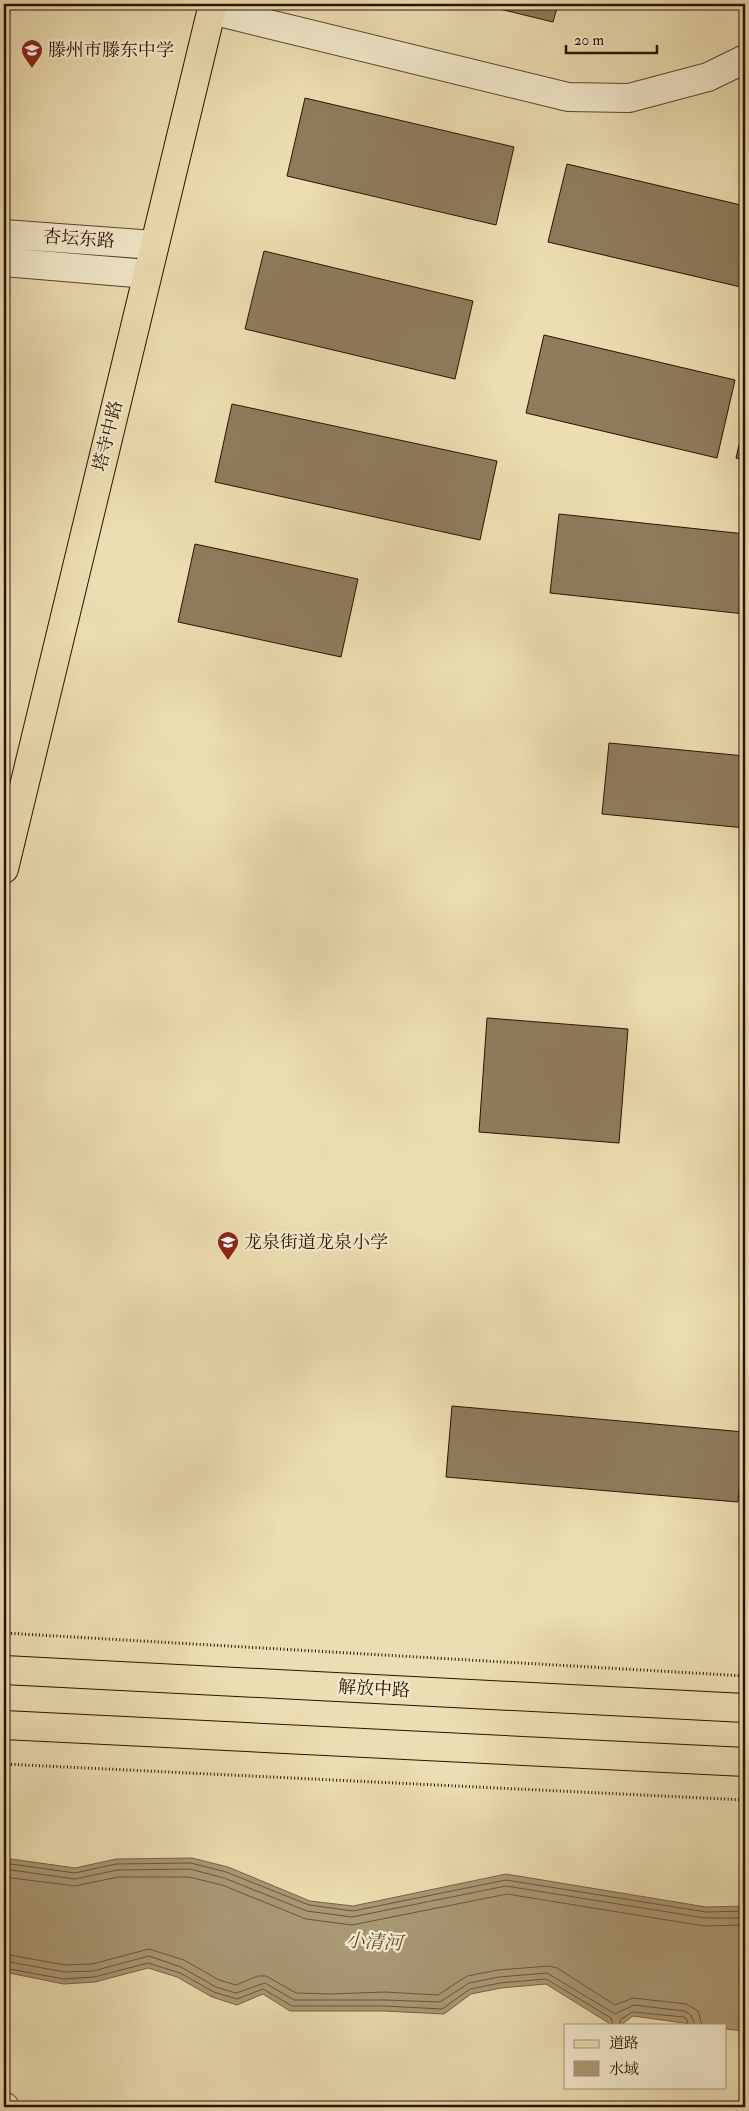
<svg xmlns="http://www.w3.org/2000/svg" width="749" height="2111" font-family="'IM FELL Double Pica','Noto Serif SC',serif">
  <style>
    .water { fill: #aa9875; stroke: #776246 }
    .lines { fill: none; stroke-linecap: round; stroke-linejoin: round }
    .shore { stroke: #6a543a; stroke-width: 1 }
    .building { fill: #8f7c5d; stroke: #2b1100 }
    .minor-casing { stroke: #5b442c; stroke-width: 30 }
    .major-casing { stroke: #2b1100; stroke-width: 30 }
    .path { stroke: #2b1100; stroke-width: 3; stroke-dasharray: 1 2.5; stroke-linecap: butt }
    .minor { stroke: #f3eacd; stroke-width: 28 }
    .major { stroke: #ecdeb2; stroke-width: 28 }
    .labels { text-anchor: middle; dominant-baseline: central; stroke-width: 4.5; stroke-linejoin: round; paint-order: stroke }
    .poi-label { font-size: 18px; fill: #2b1100; stroke: #f3eacd; text-anchor: start }
    .street-label { font-size: 18px; fill: #2b1100; stroke: #f3eacd }
    .water-label { font-size: 19px; font-style: italic; fill: #644e35; stroke: #f3eacd }
  </style>
  <rect width="100%" height="100%" fill="#ecdeb2"/>
  <filter id="stains"><feTurbulence type="fractalNoise" baseFrequency=".004" numOctaves="4"/><feColorMatrix values="0 0 0 0 .2 0 0 0 0 .09 0 0 0 0 .02 0 0 0 .5 -.17"/></filter>
  <radialGradient id="worn" r=".72"><stop offset=".6" stop-color="#630" stop-opacity="0"/><stop offset="1" stop-color="#630" stop-opacity=".3"/></radialGradient>
  <!-- water -->
  <path class="water" d="M4 1858 75 1868 116 1859 192 1858 228 1867 310 1901 353 1906 506 1874 706 1907 745 1906V2031L725 2029V2025H698L633 2016 621 2025H612L546 1984 501 1988 471 1994 444 2014 384 2011H290L263 1994 237 2005 212 1997 177 1977 148 1968 95 1982 64 1984 4 1972Z"/>
  <g class="lines">
    <!-- shore -->
    <path class="shore" d="M4 1863 75 1873 116 1864 191 1863 226 1872 309 1905 353 1911 506 1880 706 1912 745 1911
      M4 1869 75 1879 117 1870 190 1869 224 1878 307 1911 352 1917 506 1886 705 1918H745
      M4 1877 75 1886 118 1877H189L222 1885 306 1919 352 1925 507 1894 704 1926 745 1925
      M4 1954 65 1965 92 1964 149 1949 184 1960 219 1980 236 1985 258 1976H266L296 1993 331 1994 385 1992 438 1995 467 1976 498 1970 549 1966 557 1968 615 2005 633 1998 686 2004 698 2011 702 2025
      M4 1961 65 1972 93 1971 149 1956 181 1967 216 1987 236 1993 265 1983 294 2000H385L440 2002 469 1983 499 1977 547 1973 615 2014 634 2005 684 2011 691 2015 695 2025
      M4 1968 64 1979 94 1977 148 1963 180 1973 214 1992 237 1999 263 1989 292 2006H384L442 2009 470 1989 500 1983 546 1979 611 2018 613 2025
      M619 2025 621 2019 633 2012 684 2017 687 2020 688 2025"/>
  </g>
  <!-- building -->
  <path class="building" d="M479 4H558L553 22Z
    M305 98 514 147 496 225 287 176Z
    M567 164 745 206V288L548 242Z
    M264 251 473 301 455 379 245 329Z
    M544 335 735 380 717 458 526 413Z
    M232 404 497 461 480 540 215 482Z
    M745 420V460L736 458Z
    M559 514 745 534V614L550 593Z
    M195 544 358 579 341 657 178 622Z
    M609 743 745 756V828L602 814Z
    M487 1018 628 1029 619 1143 479 1132Z
    M452 1406 744 1432 738 1502 446 1477Z"/>
  <g class="lines">
    <!-- minor casing -->
    <g class="minor-casing">
      <path id="minor" d="M211 10 568 97 629 98 708 77 745 59
        M4 234 154 245
        M4 262 147 274
        M4 2107H5"/>
    </g>
    <!-- major casing -->
    <g class="major-casing">
      <path id="major" d="M4 869 213 4
        M4 1670 745 1708
        M4 1725 745 1762"/>
    </g>
    <!-- path -->
    <path class="path" d="M4 1633 745 1676
      M4 1764 745 1800"/>
    <!-- minor -->
    <use href="#minor" class="minor"/>
    <!-- major -->
    <use href="#major" class="major"/>
  </g>
  <!-- icons -->
  <defs>
    <g id="school-pin" transform="scale(1.125)"><path d="M0 17L-7.5 6A9.5 9.5 0 1 1 7.5 6Z" fill="#8f2418" stroke="#f3eacd"/><path d="M0-5L7-2L0 1L-7-2ZM-4 1L0 2.5L4 1V4Q0 6-4 4Z" fill="#fff"/></g>
  </defs>
  <g fill-rule="evenodd">
    <use href="#school-pin" x="32" y="50"/>
    <use href="#school-pin" x="228" y="1242"/>
  </g>
  <g class="labels">
    <!-- poi labels -->
    <g class="poi-label">
      <text x="48" y="50">滕州市滕东中学</text>
      <text x="244" y="1242">龙泉街道龙泉小学</text>
    </g>
    <!-- street labels -->
    <g class="street-label">
      <text transform="translate(79 239) rotate(4)">杏坛东路</text>
      <text transform="translate(108 436) rotate(-76)">塔寺中路</text>
      <text transform="translate(374 1689) rotate(3)">解放中路</text>
    </g>
    <!-- water labels -->
    <g class="water-label">
      <text transform="translate(374 1942) rotate(3)">小清河</text>
    </g>
  </g>
  <!-- margin -->
  <rect width="749" height="2111" fill="none" stroke="#ecdeb2" stroke-width="20"/>
  <rect x="5" y="5" width="739" height="2101" fill="none" stroke="#2b1100" stroke-width="2.5"/>
  <rect x="10" y="10" width="729" height="2091" fill="none" stroke="#2b1100"/>
  <!-- legend -->
  <rect x="564" y="2024" width="162" height="65" fill="#f3eacd" stroke="#a3937b"/>
  <rect x="574" y="2040" width="25" height="8" fill="#ecdeb2" stroke="#a3937b"/>
  <text x="609" y="2048" font-size="15" fill="#2b1100">道路</text>
  <rect x="574" y="2061" width="25" height="15" fill="#aa9875" stroke="#a3937b"/>
  <text x="609" y="2074" font-size="15" fill="#2b1100">水域</text>
  <!-- scale -->
  <path d="M566 45v8h91v-8" fill="none" stroke="#2b1100" stroke-width="2.5"/>
  <text x="574" y="45" font-size="15" fill="#2b1100" stroke="#f3eacd" stroke-width="4" paint-order="stroke">20 m</text>
  <rect width="100%" height="100%" filter="url(#stains)"/>
  <rect width="100%" height="100%" fill="url(#worn)"/>
</svg>
